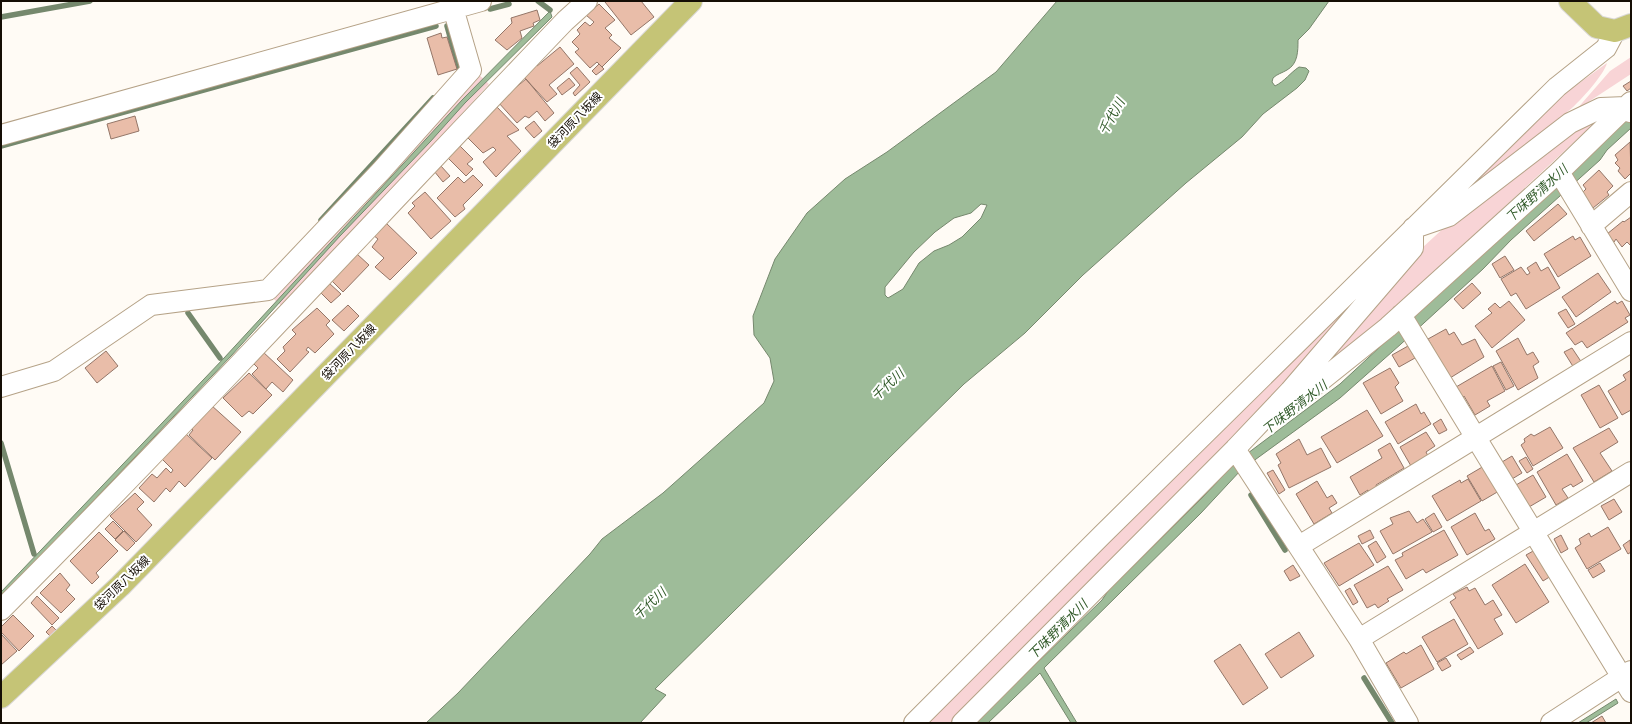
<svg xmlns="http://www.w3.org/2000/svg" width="1632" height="724" font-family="'Nunito Sans','Noto Sans JP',sans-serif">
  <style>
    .green { fill: #f8d4d6 }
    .water { fill: #9ebc99; stroke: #75886d; fill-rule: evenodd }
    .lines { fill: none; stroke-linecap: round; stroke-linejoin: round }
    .stream { stroke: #75886d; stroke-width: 5.5 }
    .building { fill: #e9bda9; stroke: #947668 }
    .minor-casing { stroke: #b5a287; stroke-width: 22 }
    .major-casing { stroke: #dad8d7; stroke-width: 24 }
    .minor { stroke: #fff; stroke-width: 20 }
    .major { stroke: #c5c476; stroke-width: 22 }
    .labels { text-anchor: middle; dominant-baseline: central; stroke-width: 4; stroke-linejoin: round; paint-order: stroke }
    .street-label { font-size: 12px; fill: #150e05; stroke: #fff }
    .water-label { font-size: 13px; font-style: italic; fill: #325b2a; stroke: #fff }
  </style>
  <rect width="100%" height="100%" fill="#fffbf5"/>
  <!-- green -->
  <path class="green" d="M1631 57V74L1576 110 1610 71Z
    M1607 63C1604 75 1577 105 1567 112L1569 117 1440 214 1542 110Z
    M476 72 489 84 284 308 269 295Z
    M1600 118 1363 338 1297 393 1422 248 1447 225 1572 131Z
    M1378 273 1344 319 1184 493 951 723H921Z"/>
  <!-- water -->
  <path class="water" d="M1057 1H1329L1309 29 1298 40C1298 51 1298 64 1287 70 1282 73 1277 74 1273 78L1272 82 1275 86C1285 81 1290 73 1299 67L1306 68 1309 71 1305 80 1297 88 1263 114 1242 137 1186 183 1083 275 1025 333 964 384 655 689 666 695 640 723H426L458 693 590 554 602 539 663 493 764 403 774 381 770 358 754 335 753 316 775 259 807 213 845 179 887 152 996 72ZM981 204 987 205 981 218 962 237 949 245 934 251 919 263 903 289 888 298 885 295V287L914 252 935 232 954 218 971 213Z
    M550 11 552 17 465 103 430 142 340 236 231 356 1 598V592L224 358 462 100Z
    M1631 114V128L1607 150 1600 160 1511 240 1483 269 1401 344 1340 398 1241 470 1201 513 1044 668 1077 723H1071L1040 673 988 723H975L1102 600 1108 591 1203 497 1236 462 1340 384Z
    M1616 699 1618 703 1586 723H1578Z"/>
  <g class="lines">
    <!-- stream -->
    <path class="stream" d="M538 1 550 10
      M490 9 509 4
      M1 17 90 1
      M447 26 459 69
      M1 146 436 26
      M321 220 433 98
      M188 313 220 358
      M1 443 34 554
      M1251 495 1285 550
      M1364 678 1392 723"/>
  </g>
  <!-- building -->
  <path class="building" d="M607 1H641L654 17 631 35 605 2Z
    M599 4 615 20 605 28 612 35 609 38 621 48 602 67 597 62 590 68 575 52 579 49 572 42 580 34 577 30 585 22 590 26 594 22 586 15Z
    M537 10 540 20 533 23 534 26 520 31 522 38 507 50 495 40 512 23 511 18Z
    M441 33 442 38 447 37 457 69 438 75 427 38Z
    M560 47 574 64 549 85 557 94 547 102 522 75 535 64 537 66Z
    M599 64 604 69 596 75 592 71Z
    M577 67 590 82 575 96 573 93 580 85 570 73Z
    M569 78 575 85 562 95 557 88Z
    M526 79 554 113 545 121 537 111 529 118 525 116 517 123 498 102Z
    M1631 81V88L1627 91 1623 86Z
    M497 107 519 130 507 136 521 151 496 177 483 162 496 150 493 147 483 153 466 136Z
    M135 116 139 131 111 139 107 124Z
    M534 121 542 131 534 138 525 128Z
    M1630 142 1631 173 1625 179 1618 171 1620 168 1615 163 1618 160 1615 155Z
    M459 145 473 159 467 164 473 169 466 176 447 157Z
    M441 166 450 176 443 182 434 171Z
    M1599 170 1613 186 1607 192 1609 195 1593 208 1581 194 1586 189 1583 185Z
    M473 175 483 185 463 205 465 209 455 217 437 198 458 177 464 183Z
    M425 192 451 221 431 239 408 213 415 206 412 203Z
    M1558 204 1567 214 1534 241 1526 231Z
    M1631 217V246L1627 242 1622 247 1616 239 1614 242 1607 234 1623 221 1624 222Z
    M385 222 417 253 390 280 375 267 384 258 372 247 378 239 373 235Z
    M1573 236 1575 240 1580 237 1591 256 1558 277 1544 254Z
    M357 254 369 265 343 292 331 280Z
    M1505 256 1514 270 1500 278 1492 264Z
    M1536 262 1541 271 1548 267 1560 288 1526 309 1516 293 1511 296 1501 279 1521 267 1527 275 1530 273 1527 268Z
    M1598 273 1611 292 1576 317 1562 297Z
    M329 283 341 294 331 303 320 292Z
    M1472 283 1481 293 1463 309 1454 299Z
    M1509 301 1525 320 1492 348 1475 326 1492 313 1488 309 1495 303 1500 308Z
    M1615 301 1617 304 1622 301 1630 315 1625 318 1628 322 1587 348 1582 341 1575 345 1566 333Z
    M348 305 359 316 344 331 332 320Z
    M317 308 330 321 326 325 334 334 315 353 308 347 306 350 309 352 290 372 277 359 285 351 283 347 296 334 292 330Z
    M1566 309 1575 324 1568 328 1558 313Z
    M1446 329 1449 335 1454 332 1462 345 1475 339 1484 357 1450 378 1428 339Z
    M1518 338 1527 355 1533 352 1539 362 1533 366 1538 378 1518 390 1496 351Z
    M1408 346 1415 358 1399 367 1392 355Z
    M1572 348 1582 363 1574 368 1564 352Z
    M106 351 118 366 97 383 85 368Z
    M262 351 293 380 283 392 272 382 266 389 252 374 258 368 251 361Z
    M1501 362 1514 386 1506 390 1493 366Z
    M1492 366 1505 391 1487 401 1490 406 1475 415 1464 396 1462 398 1456 387Z
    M1390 368 1399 383 1395 387 1403 401 1381 414 1363 383Z
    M1631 370V410L1622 415 1608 391 1626 380 1623 375Z
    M249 373 272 395 253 414 249 411 242 417 223 398Z
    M1599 385 1618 418 1600 428 1581 395Z
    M1416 404 1421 414 1424 412 1431 424 1398 444 1385 422Z
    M211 405 241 432 215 460 189 435 193 430 190 428Z
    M1367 410 1383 436 1337 463 1321 437Z
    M1441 419 1447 430 1439 434 1433 424Z
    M1550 427 1563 448 1533 466 1521 445 1525 442 1524 439 1531 434 1534 436Z
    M1609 428 1618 442 1600 453 1612 471 1594 482 1573 448Z
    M1426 432 1435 446 1426 452 1428 456 1411 466 1400 447Z
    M185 433 212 458 185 487 179 481 170 492 166 488 154 502 139 488 152 474 157 478 166 468 171 473 173 470 161 458Z
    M1299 439 1307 455 1321 448 1331 467 1289 488 1278 465 1281 463 1276 454Z
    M1390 443 1404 468 1376 485 1377 488 1369 493 1368 490 1360 495 1350 477 1382 458 1378 450Z
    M1567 454 1583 481 1573 487 1571 484 1562 489 1568 498 1556 505 1537 472Z
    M1512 456 1522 473 1512 479 1502 462Z
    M1526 457 1533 469 1527 473 1519 461Z
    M1484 466 1499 491 1482 501 1467 476Z
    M1273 470 1285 490 1279 494 1267 473Z
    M1533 475 1546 497 1529 507 1516 485Z
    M1468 479 1481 501 1447 521 1432 496 1460 480 1461 483Z
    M1317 481 1327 498 1332 495 1337 503 1329 508 1332 513 1314 524 1296 494Z
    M135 493 144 502 137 509 152 525 136 542 110 516Z
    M1614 499 1622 512 1609 520 1601 506Z
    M1409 511 1417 523 1423 519 1432 532 1393 554 1380 531 1393 524 1390 518Z
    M1434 513 1442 527 1433 532 1425 519Z
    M1475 513 1485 531 1489 529 1495 539 1467 555 1451 527Z
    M113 521 123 531 115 539 105 529Z
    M1608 527 1621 549 1587 569 1575 548 1581 544 1579 539 1589 533 1591 537Z
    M1370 530 1374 538 1362 544 1358 536Z
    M1444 530 1458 555 1426 573 1423 569 1406 579 1395 560 1403 556 1402 553Z
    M124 531 135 543 127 551 115 540Z
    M99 532 118 551 96 573 99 577 92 584 70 561Z
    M1561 535 1568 549 1561 553 1554 539Z
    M1630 540 1631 552 1628 554 1623 545Z
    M1376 541 1386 557 1377 563 1368 546Z
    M1359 543 1374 565 1339 586 1324 563Z
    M1535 550 1551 576 1543 581 1526 555Z
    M1600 563 1605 571 1593 578 1588 570Z
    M1525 564 1549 602 1516 623 1492 585Z
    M1293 565 1300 576 1290 581 1284 571Z
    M1388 566 1403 590 1387 599 1389 601 1378 608 1375 604 1367 608 1354 585Z
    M60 573 70 585 66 590 75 599 61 613 40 593Z
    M1467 587 1469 591 1475 588 1485 605 1493 600 1502 615 1494 619 1503 634 1478 649 1450 602 1456 598 1453 594Z
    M1350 588 1358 602 1353 605 1345 591Z
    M37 596 59 618 52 625 31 603Z
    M13 615 34 636 19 651 1 632V627Z
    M1454 619 1468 644 1437 662 1422 637Z
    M52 626 58 632 52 638 46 632Z
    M1299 632 1314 656 1281 678 1265 654Z
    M1 634 17 651 1 665Z
    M1240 644 1268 688 1243 705 1214 661Z
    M1421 645 1434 669 1401 688 1386 663 1404 652 1406 654Z
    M1470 647 1474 652 1461 660 1457 655Z
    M1446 658 1451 666 1442 671 1437 663Z
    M1602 716 1606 723H1591Z"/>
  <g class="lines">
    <!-- minor casing -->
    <g class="minor-casing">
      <path id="minor" d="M1 135 481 1
        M1559 172 1631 291
        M1591 226 1631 192
        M1417 227 1449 216 1570 123 1601 108 1626 107 1630 112
        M1401 315 1631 692
        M1 387 54 371 151 305 268 290 381 171 471 70 451 1
        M1288 407 1388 327 1559 172 1631 102
        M1235 449 1359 639 1408 723
        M1299 546 1631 342
        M1 610C193 417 377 217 565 21L587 1
        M1359 639 1631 472
        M914 723 1102 535 1557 87 1606 48 1615 31
        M962 723 1235 449 1290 391 1413 248V228
        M1551 723 1631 671"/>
    </g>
    <!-- major casing -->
    <g class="major-casing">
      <path id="major" d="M1570 1 1597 27 1615 31 1631 25
        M1 697 120 586 691 1"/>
    </g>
    <!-- minor -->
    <use href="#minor" class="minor"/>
    <!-- major -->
    <use href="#major" class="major"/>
  </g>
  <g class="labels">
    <!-- street labels -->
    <g class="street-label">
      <text transform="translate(575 120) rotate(-46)">袋河原八坂線</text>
      <text transform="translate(349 352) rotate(-46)">袋河原八坂線</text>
      <text transform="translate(122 583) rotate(-44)">袋河原八坂線</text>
    </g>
    <!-- water labels -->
    <g class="water-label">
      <text transform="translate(1112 117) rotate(-61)">千代川</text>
      <text transform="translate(1537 194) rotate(-42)">下味野清水川</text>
      <text transform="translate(888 385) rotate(-43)">千代川</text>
      <text transform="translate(1295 408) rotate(-38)">下味野清水川</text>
      <text transform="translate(650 604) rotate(-43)">千代川</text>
      <text transform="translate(1058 630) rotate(-45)">下味野清水川</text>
    </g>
  </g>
  <!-- border -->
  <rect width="1632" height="724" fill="none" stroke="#150e05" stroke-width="4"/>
</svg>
